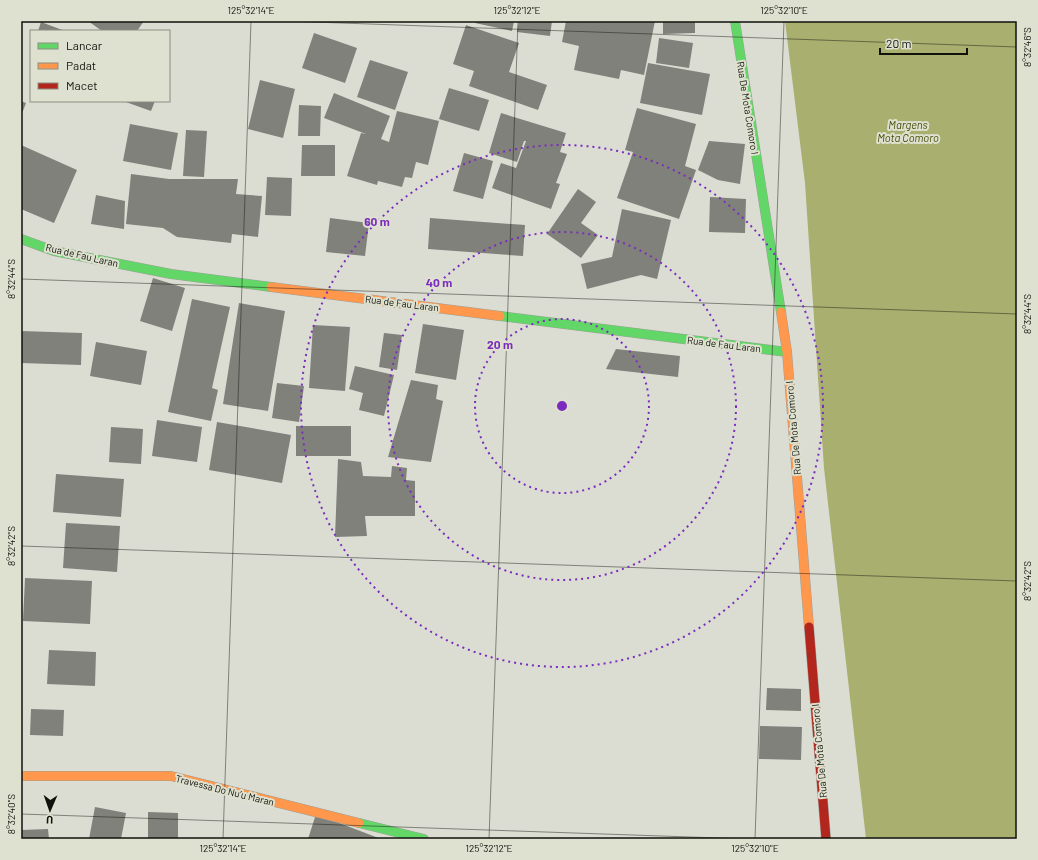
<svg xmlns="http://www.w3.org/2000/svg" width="1038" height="860" font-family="Barlow,sans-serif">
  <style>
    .water { fill: #a8af6f }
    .building { fill: #80817a }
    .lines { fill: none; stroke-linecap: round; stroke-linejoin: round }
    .fast-casing { stroke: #9ea099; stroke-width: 10 }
    .slow-casing { stroke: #9ea099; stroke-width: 10 }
    .jam-casing { stroke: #9ea099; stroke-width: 10 }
    .fast { stroke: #63d668; stroke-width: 9 }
    .slow { stroke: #ff974d; stroke-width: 9 }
    .jam { stroke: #b3261e; stroke-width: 9 }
    .ticks { fill: none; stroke: #11120c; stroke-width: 1; stroke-opacity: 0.45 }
    .ring { fill: none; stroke: #7b2cbf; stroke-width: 2; stroke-dasharray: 2 4 }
    .labels { text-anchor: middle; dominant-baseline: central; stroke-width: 4; stroke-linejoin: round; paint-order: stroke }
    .street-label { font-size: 10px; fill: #11120c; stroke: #dee1cf }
    .water-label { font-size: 11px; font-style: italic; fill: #464c07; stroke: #dee1cf }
    .centre { fill: #7b2cbf; stroke: #dee1cf; stroke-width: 2 }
    .ring-label { font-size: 12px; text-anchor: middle; font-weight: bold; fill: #7b2cbf; stroke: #dee1cf; stroke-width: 4; stroke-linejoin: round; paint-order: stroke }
    .neatline { fill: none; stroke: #11120c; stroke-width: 1.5 }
    .ticks-label { font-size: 10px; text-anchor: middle; fill: #11120c }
  </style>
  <rect width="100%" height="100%" fill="#dbddd3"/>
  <!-- water -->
  <path class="water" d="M785 21H1017V839H866L824 468 805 183Z"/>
  <!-- building -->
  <path class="building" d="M88 21H144L137 31H102Z
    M476 21H514L512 31 475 23Z
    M519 21H552L550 36 517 32Z
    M566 21H655L644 75 621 70 619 79 574 70 579 46 562 42Z
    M663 21H695V33L663 34Z
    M41 22 65 31H38Z
    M466 25 519 43 509 72 547 85 538 110 469 86 474 71 453 64Z
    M314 33 357 48 345 83 302 68Z
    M659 38 693 43 689 68 656 63Z
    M370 60 408 72 395 110 357 97Z
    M648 63 710 74 702 115 640 103Z
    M260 80 295 89 283 138 248 129Z
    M449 88 489 100 479 131 439 119Z
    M334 93 390 116 381 139 389 142 397 111 439 121 428 165 416 162 412 178 405 177 402 187 378 181 377 185 347 176 361 133 366 134 324 118Z
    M21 101 26 103 21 116Z
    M123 101H155L151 111Z
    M299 105 321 106 320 136H298Z
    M637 108 696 124 685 166 696 170 679 219 617 198 633 152 625 150Z
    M501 113 566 133 560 152 567 154 556 183 560 184 551 209 492 188 501 163 516 168 526 141H524L517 162 489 153Z
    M130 124 178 133 171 170 123 161Z
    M186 130 207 131 204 177 183 176Z
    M709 141 745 144 740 184 718 180 698 170Z
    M21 145 77 170 54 223 21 209Z
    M302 145H335V176H301Z
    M464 153 493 161 483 199 453 191Z
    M131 174 169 179H238L236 194 262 196 258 237 232 234 231 243 177 237 163 228 126 224Z
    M267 177 292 178 291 216 265 215Z
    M578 189 596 202 581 223 598 235 581 258 547 234Z
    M96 195 125 201 124 229 91 224Z
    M710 197 746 199 745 233 709 232Z
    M622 209 671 220 657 279 641 275 587 289 581 264 612 257Z
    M330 218 369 223 365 256 326 252Z
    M430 218 525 225 523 256 428 249Z
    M153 278 185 288 172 331 140 321Z
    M192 299 230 307 212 388 218 390 211 421 168 412Z
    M239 303 285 311 268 411 223 404Z
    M423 324 464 330 456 380 415 373Z
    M313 325 350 327 345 391 309 388Z
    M21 331 82 333 81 365 21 363Z
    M384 333 402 335 397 370 379 367Z
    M96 342 147 351 141 385 90 376Z
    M616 349 680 356 678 377 606 369Z
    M355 366 394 375 384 416 359 410 363 393 349 389Z
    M411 380 438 385 436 399 443 401 431 462 388 457Z
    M277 383 304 386 299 422 272 418Z
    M157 420 202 427 197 462 152 456Z
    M217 422 291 435 282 483 209 470Z
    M296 426H351V456H296Z
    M111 427 143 429 141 464 109 462Z
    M338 459 361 462 363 476 391 477 392 466 407 468 406 480 415 481V516H365L367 536 335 537Z
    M56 474 124 479 121 517 53 512Z
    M66 523 120 526 117 572 63 568Z
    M25 578 92 581 90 624 23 621Z
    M49 650 96 652 95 686 47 684Z
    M767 688 801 689V711L766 710Z
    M31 709 64 710 63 736 30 735Z
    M760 726 802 727 801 760 759 759Z
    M95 807 126 813 121 839H89Z
    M148 812 178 813V839H148Z
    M316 814 381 839H308Z
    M48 829 49 839H21V830Z"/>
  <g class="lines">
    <!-- fast casing -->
    <g class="fast-casing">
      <path id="fast" d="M735 21 781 312
        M21 239 54 251 171 274 271 287
        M500 316 787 352
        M359 823 424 839"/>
    </g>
    <!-- slow casing -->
    <g class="slow-casing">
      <path id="slow" d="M271 287 500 316
        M781 312 787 352 809 627
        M21 776H171L359 823"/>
    </g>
    <!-- jam casing -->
    <g class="jam-casing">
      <path id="jam" d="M809 627 826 839"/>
    </g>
    <!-- fast -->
    <use href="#fast" class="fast"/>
    <!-- slow -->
    <use href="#slow" class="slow"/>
    <!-- jam -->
    <use href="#jam" class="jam"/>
  </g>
  <!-- ticks -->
  <path class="ticks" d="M285 21 1017 47M21 279 1017 314M21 546 1017 581M21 814 749 839M223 839 251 21M489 839 518 21M755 839 784 21"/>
  <!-- distance rings -->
  <g class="ring">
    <circle cx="562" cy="406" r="87"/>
    <circle cx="562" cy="406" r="174"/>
    <circle cx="562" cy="406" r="261"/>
  </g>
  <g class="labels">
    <!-- street labels -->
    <g class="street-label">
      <text transform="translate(748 108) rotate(81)">Rua De Mota Comoro I</text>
      <text transform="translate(82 255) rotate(13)">Rua de Fau Laran</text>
      <text transform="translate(402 303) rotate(7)">Rua de Fau Laran</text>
      <text transform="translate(724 344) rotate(7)">Rua de Fau Laran</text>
      <text transform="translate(793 428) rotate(-95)">Rua De Mota Comoro I</text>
      <text transform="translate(819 751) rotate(-95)">Rua De Mota Comoro I</text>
      <text transform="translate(225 790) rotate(14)">Travessa Do Nu’u Maran</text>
    </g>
    <!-- water labels -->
    <g class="water-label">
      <text x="908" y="124">Margens<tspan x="908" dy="13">Mota Comoro</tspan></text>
    </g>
  </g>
  <circle cx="562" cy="406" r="6" class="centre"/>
  <g class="ring-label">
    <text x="377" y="226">60 m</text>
    <text x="439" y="287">40 m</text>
    <text x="500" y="349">20 m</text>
  </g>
  <!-- border -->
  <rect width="1038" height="860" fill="none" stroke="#dee1cf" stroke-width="44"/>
  <!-- legend -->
  <rect x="30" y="30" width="140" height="72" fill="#dee1cf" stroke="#8c8e81"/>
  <rect x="38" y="43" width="20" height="6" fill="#63d668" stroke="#8c8e81"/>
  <text x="66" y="50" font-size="12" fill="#11120c">Lancar</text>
  <rect x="38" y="63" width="20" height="6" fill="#ff974d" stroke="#8c8e81"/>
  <text x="66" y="70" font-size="12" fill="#11120c">Padat</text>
  <rect x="38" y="83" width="20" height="6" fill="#b3261e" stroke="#8c8e81"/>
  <text x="66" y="90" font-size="12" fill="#11120c">Macet</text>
  <!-- north arrow -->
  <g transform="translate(50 810) rotate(182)" stroke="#dee1cf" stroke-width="3" paint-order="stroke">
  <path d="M0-3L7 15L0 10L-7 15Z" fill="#11120c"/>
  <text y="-6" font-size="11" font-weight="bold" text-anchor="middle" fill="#11120c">U</text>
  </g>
  <!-- scale -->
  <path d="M880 48v6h87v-6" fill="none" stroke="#11120c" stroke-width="2"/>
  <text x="886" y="48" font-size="12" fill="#11120c" stroke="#dee1cf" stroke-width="3" paint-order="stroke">20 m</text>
  <rect x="22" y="22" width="994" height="816" class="neatline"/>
  <g class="ticks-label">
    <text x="251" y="14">125°32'14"E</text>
    <text x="517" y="14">125°32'12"E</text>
    <text x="784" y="14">125°32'10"E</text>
    <text transform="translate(1027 47) rotate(-90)" y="4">8°32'46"S</text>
    <text transform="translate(11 279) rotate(-90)" y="4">8°32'44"S</text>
    <text transform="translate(1027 314) rotate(-90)" y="4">8°32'44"S</text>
    <text transform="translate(11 546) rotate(-90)" y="4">8°32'42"S</text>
    <text transform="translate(1027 581) rotate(-90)" y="4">8°32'42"S</text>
    <text transform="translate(11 814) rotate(-90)" y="4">8°32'40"S</text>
    <text x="223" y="852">125°32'14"E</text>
    <text x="489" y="852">125°32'12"E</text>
    <text x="755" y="852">125°32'10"E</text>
  </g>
</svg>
